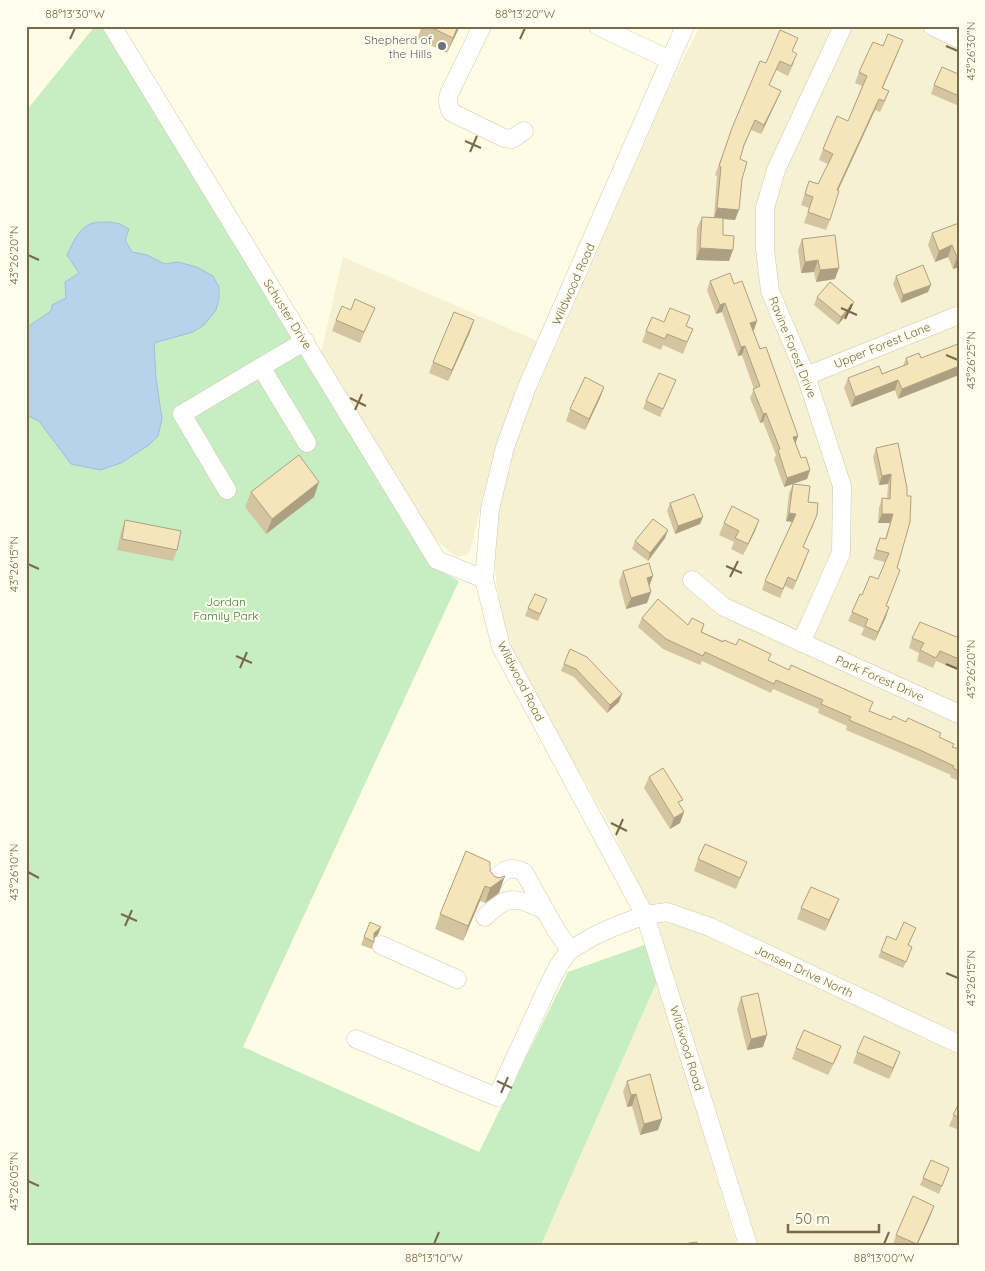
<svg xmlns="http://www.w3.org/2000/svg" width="985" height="1271" font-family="Quicksand,sans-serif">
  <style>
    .residential { fill: #f7f1d3 }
    .green { fill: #c6eec2 }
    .water { fill: #b7d3eb; stroke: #9cbfde }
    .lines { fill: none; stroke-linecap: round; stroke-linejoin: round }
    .minor-casing { stroke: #d2c8a9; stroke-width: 19 }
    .minor { stroke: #fff; stroke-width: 18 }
    .wall { fill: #d4c5a0 }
    .shaded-wall { fill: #ada082 }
    .building { fill: #f7e5ba; stroke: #ada082 }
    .ticks { fill: none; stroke: #7b6a47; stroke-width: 2 }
    .worship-dot { fill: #6b7280; stroke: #fffeee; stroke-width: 2 }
    .labels { text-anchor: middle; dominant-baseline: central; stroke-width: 4; stroke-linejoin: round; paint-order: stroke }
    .worship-label { font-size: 12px; fill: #5b616d; stroke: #fffeee; text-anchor: end }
    .street-label { font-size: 12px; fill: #7b6a47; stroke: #fffeee }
    .park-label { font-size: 12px; fill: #3d823e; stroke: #fffeee }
    .neatline { fill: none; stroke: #7b6a47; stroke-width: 2 }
    .ticks-label { font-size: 12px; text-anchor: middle; fill: #7b6a47 }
  </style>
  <rect width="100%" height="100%" fill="#fefce5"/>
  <!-- residential -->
  <path class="residential" d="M700 26H959V1245H751L711 1100 655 924 640 888 611 827 525 678 511 645 502 617 496 581 494 549 497 518 508 464 525 416 670 85Z
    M343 257 540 342 498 444 488 476 471 548 467 555 456 557 436 540 320 357Z
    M658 979 737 1245H541Z"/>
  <!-- green -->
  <path class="green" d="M95 26H108L429 563 435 568 459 581 243 1047 479 1152 568 972 647 944 658 979 541 1245H36L26 1240V111Z"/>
  <!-- water -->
  <path class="water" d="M109 222 120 224 129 229 125 240 132 252 147 255 165 264 178 262 197 267 213 276 219 287V299L216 310 204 325 193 332 154 343 156 378 162 419 158 436 149 445 121 463 100 470 71 464 39 421 26 415V328L51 311 52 305 66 298 65 282 79 273 67 255C72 244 80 226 93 223 98 222 104 222 109 222Z"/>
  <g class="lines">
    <!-- minor casing -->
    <g class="minor-casing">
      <path id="minor" d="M112 26 437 560 484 579
        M482 26 449 94C447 101 448 105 451 112L504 138 512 139 524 131
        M598 26 670 60
        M685 26 527 387 505 447 490 509 484 579 501 647 645 915 748 1245
        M932 26 959 39
        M261 367 307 443
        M806 376 959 315
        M227 490 182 414 305 341
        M692 580 724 607 959 714
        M801 643 841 553 842 486 806 376 770 291 765 249V208L776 170 843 26
        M494 882C502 869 510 866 524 872L556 930 570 950
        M485 917C490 912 497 905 504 902 517 896 533 905 546 911
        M381 945 457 979
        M356 1039 497 1097 549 984 559 965 570 950 594 936 616 926 645 915 667 912 710 927 959 1044"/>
    </g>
    <!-- minor -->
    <use href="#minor" class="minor"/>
  </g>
  <!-- wall -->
  <path class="wall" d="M422 26H460L447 53 417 39Z
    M883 46 899 51 883 88 889 91 885 102 880 112 875 110 838 191 830 220 826 230 804 223 809 208 801 205 809 181 818 184 828 164 819 160 823 149 848 121 862 86 855 83 859 72Z
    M792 52 794 63 788 76 776 70 769 86 781 91 777 100 761 134 751 130 743 149 740 159 742 179 735 220 723 219V235L729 261 696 260 697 228 702 217H714L717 176 715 175 729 137 766 63Z
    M959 73V106L931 94 934 85 958 74Z
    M959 223V267L953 269 948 257 935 262 928 245 932 233Z
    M802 239 835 279 816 282 814 272 801 273 798 250Z
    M896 276 928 292 901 303 893 284Z
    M710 281 754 330H753L801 458 810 470 807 479 784 487 774 459 776 455 763 422 760 423 750 398 754 389 742 355 738 356 722 312 716 314 707 290Z
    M817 297 851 309 838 325 814 305Z
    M375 308 360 343 332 331 336 320 351 310Z
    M690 316 686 326 693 329 683 354 663 345 661 350 642 342 646 331 664 322Z
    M470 332 448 381 429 373 433 362Z
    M919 353 898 399 895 390 851 407 844 388 848 378 882 374 903 366 906 358Z
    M676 380 660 417 643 409 646 401Z
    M604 387 600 398 585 430 566 421 570 409Z
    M898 443 897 579 886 606 889 607 875 641 861 635 864 628 848 621 852 612 862 595 878 579 885 562 873 559 880 538 885 539 890 523H878L879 508 882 498 887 499 888 484 879 485 873 457 876 448Z
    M793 484 808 502 814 524 803 547 806 559 793 590 785 586 780 598 762 590 765 581 792 522 786 521 789 493Z
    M251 492 314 497 266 534 245 507Z
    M670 503 700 524 675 534 667 511Z
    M125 520 177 550 173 561 117 550 121 532Z
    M724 523 755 531 743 555 731 549 734 542 719 535Z
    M665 538 648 561 632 549 635 541Z
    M623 571 651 592 647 603 626 609 619 582Z
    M544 607 538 621 525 616 528 608Z
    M642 618 688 625 704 624 702 632 768 660 870 711 891 720 939 738 953 747 959 749V781L950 777 951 775 917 760 846 730 847 726 818 713 819 709 773 689 771 693 702 661 700 665 663 649 638 627Z
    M912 638H959V671L936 661 933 668 917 661 919 653 909 648Z
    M570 649 619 702 607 713 574 677 561 671Z
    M649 777 680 805 684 812 680 823 670 829 644 788Z
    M698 859 747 862 736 889 694 871Z
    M490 871 499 893 485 903 480 901 463 941 435 929 440 914Z
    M801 908 834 911 825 931 797 919Z
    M916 928 908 946 910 954 903 968 878 957 881 951 896 940Z
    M378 935 374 938V942L372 949 361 945 364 937Z
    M741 997 763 1047 747 1050 737 1009Z
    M841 1046 828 1075 792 1059 796 1048Z
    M857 1052H900L889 1079 853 1063Z
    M627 1081 662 1119 658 1130 640 1135 632 1106 627 1107 623 1092Z
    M959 1103V1130L949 1126Z
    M949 1168 939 1194 920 1185 923 1178Z
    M930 1217 917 1245H893L896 1235Z"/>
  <!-- shaded-wall -->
  <path class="shaded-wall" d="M458 26H460L447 53 453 38Z
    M781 91 777 100 761 134 764 125Z
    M879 99 875 110 833 201 837 190Z
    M717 208 739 210 735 220 714 218Z
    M952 245 948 257 935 262 939 251Z
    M700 248 733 250 729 261 696 260Z
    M957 257H959V267L953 269Z
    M818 260 814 272 801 273 805 262Z
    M839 268 835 279 816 282 820 270Z
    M931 285 928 292 901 303 903 295Z
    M854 302 851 309 838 325 841 317Z
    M725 303 722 312 716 314 720 305Z
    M474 320 470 332 448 381 452 370Z
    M757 321 754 330 747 332 750 323Z
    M745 346 742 355 738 356 741 347Z
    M959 366V375L898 399 902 389Z
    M898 380 895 390 851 407 855 397Z
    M604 387 600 398 585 430 589 419Z
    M766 413 763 422 760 423 763 414Z
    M798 436 795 445 793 437Z
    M810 470 807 479 784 487 787 478Z
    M891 474 888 484 879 485 882 476Z
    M319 482 314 497 266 534 272 519Z
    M789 513 796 514 793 522 786 521Z
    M882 514H893L890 523H878Z
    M703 517 700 524 675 534 678 526Z
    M759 520 755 531 743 555 748 544Z
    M668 530 665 538 648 561 650 553Z
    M653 576 649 587 647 578Z
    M651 592 647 603 626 609 631 598Z
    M889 607 886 617 875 641 878 632Z
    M622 694 619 702 607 713 610 705Z
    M684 812 680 823 670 829 674 818Z
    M505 876 499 893 485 903 490 888Z
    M485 886 480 901 463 941 468 926Z
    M839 899 834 911 825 931 829 920Z
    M381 927 378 935 372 940 374 933Z
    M767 1035 763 1047 747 1050 751 1039Z
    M841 1046 837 1057 828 1075 833 1064Z
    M900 1052 896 1063 889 1079 893 1068Z
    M636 1094 632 1106 627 1107 631 1095Z
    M662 1119 658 1130 640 1135 644 1124Z
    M934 1206 930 1217 917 1245H916Z"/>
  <!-- building -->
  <path class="building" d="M428 26H458L453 38Z
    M780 30 798 38 792 51 797 54 791 66 780 61 769 85 781 91 764 125 755 120 744 145 740 159 747 162 742 179 739 210 717 208 721 167 719 166 732 128 760 61 766 63Z
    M888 34 903 40 882 88 889 91 884 101 879 99 837 190 839 191 830 220 808 212 813 197 805 194 809 181 818 184 833 154 823 149 837 116 848 121 867 76 859 72 865 59 873 42 883 46Z
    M942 67 958 74 959 73V96L934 85Z
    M702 217 723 218V235L734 236 733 250 700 248Z
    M959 223V257H957L952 245 939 251 932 233Z
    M835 235 839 268 820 270 818 260 805 262 802 239Z
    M923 265 931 285 903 295 896 276Z
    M730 273 734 284 742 281 757 321 750 323 760 349 766 347 798 436 793 437 801 458 806 457 810 470 787 478 778 450 780 449 766 413 763 414 753 389 760 386 745 346 741 347 725 303 720 305 710 281Z
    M830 282 854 302 841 317 817 297Z
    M355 299 375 308 364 332 336 320 342 306 351 310Z
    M670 308 690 316 686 326 693 329 687 342 667 334 665 339 646 331 652 317 664 322Z
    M454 312 474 320 452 370 433 362Z
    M958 344 959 347V366L902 389 898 380 855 397 848 378 879 366 882 374 908 364 906 358 919 353 921 358Z
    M659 373 676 380 663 409 646 401Z
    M585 377 604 387 589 419 570 409Z
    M898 443 907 488V496H911L910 522 897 568 900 570 886 606 889 607 878 632 865 626 868 619 852 612 860 594 862 595 870 576 878 579 889 553 876 550 880 538 886 539 893 514H882V498L890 499 891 474 882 476 876 448Z
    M299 455 319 482 272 519 251 492Z
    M793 484 810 486 808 502 818 503 817 515 803 547 809 550 796 581 788 577 783 589 765 581 796 514 789 513Z
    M694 494 703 517 678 526 670 503Z
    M732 506 759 520 748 544 735 538 739 531 724 523Z
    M653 519 668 530 650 553 635 541Z
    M125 520 181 531 177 550 122 539Z
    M649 563 653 576 647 578 651 592 631 598 623 571Z
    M535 594 547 599 540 614 528 608Z
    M658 599 688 625 692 618 704 624 701 632 723 642 724 640 736 645 739 639 771 654 768 660 789 670 791 665 873 702 869 711 891 720 893 716 906 722 908 718 941 733 939 737 954 744 952 747 959 749V771L953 768 954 766 920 750 849 720 851 717 821 704 823 700 776 680 774 684 705 652 703 656 666 639 642 618Z
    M920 622 959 638V659L940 651 936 658 920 650 924 643 912 638Z
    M570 649 587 657 622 694 610 705 576 669 564 664Z
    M663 768 683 800 678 802 684 812 674 818 649 777Z
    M705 844 747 862 740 878 698 859Z
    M466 851 490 862V871L494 876 499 878 505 876 504 878 490 888 485 886 468 926 440 914Z
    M811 887 839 899 829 920 801 908Z
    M370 922 381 927 374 933V942L364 937Z
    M904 922 916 928 908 945 912 947 906 962 881 951 887 936 896 940Z
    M758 993 767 1035 751 1039 741 997Z
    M804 1030 841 1046 833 1064 796 1048Z
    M864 1036 900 1052 893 1068 857 1052Z
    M650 1074 662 1119 644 1124 636 1094 631 1095 627 1081Z
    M959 1103V1117L953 1115Z
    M931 1160 949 1168 942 1186 923 1178Z
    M913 1196 934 1206 917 1244 896 1235Z
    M697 1242V1245H675Z"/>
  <!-- ticks -->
  <path class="ticks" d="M70 39 75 28M520 39 525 28M946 46 958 51M465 141 481 148M470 152 477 136M28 255 39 260M841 308 857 315M845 319 852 304M946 355 958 360M350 398 366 406M355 410 362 394M28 564 39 569M726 566 742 573M730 577 738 561M236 656 252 663M946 664 958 669M240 668 247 652M611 823 627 831M616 835 623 819M28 872 39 878M121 914 137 921M125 926 132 910M946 973 958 978M497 1081 512 1088M501 1093 508 1077M28 1181 39 1186M434 1244 439 1232M884 1244 889 1232"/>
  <!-- markers -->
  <circle class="worship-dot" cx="442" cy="46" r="5"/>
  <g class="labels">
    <!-- worship labels -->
    <g class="worship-label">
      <text x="432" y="39">Shepherd of<tspan x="432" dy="14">the Hills</tspan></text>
    </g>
    <!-- street labels -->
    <g class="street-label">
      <text transform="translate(573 284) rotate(-66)">Wildwood Road</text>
      <text transform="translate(288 314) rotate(58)">Schuster Drive</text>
      <text transform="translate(882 345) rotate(-22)">Upper Forest Lane</text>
      <text transform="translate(793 347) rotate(68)">Ravine Forest Drive</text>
      <text transform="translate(880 678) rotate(24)">Park Forest Drive</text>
      <text transform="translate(521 681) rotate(63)">Wildwood Road</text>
      <text transform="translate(804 971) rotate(25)">Jansen Drive North</text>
      <text transform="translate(687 1048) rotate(73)">Wildwood Road</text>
    </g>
    <!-- park labels -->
    <g class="park-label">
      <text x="226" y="601">Jordan<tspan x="226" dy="14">Family Park</tspan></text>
    </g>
  </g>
  <!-- border -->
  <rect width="985" height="1271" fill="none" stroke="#fffeee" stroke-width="55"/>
  <!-- scale -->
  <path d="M788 1224v8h91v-8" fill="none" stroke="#7b6a47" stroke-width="2.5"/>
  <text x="795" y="1224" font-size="15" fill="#7b6a47" stroke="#fffeee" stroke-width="4" paint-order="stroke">50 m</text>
  <rect x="28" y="28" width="930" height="1216" class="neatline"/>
  <g class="ticks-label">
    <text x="75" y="18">88°13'30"W</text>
    <text x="525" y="18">88°13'20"W</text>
    <text transform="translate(971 51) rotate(-90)" y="4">43°26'30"N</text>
    <text transform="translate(14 255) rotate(-90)" y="4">43°26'20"N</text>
    <text transform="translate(971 360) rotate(-90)" y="4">43°26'25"N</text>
    <text transform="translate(14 564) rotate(-90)" y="4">43°26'15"N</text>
    <text transform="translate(971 669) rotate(-90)" y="4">43°26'20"N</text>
    <text transform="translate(14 872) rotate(-90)" y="4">43°26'10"N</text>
    <text transform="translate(971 978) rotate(-90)" y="4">43°26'15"N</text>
    <text transform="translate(14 1181) rotate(-90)" y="4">43°26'05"N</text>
    <text x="434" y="1262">88°13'10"W</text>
    <text x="884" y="1262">88°13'00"W</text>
  </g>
</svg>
